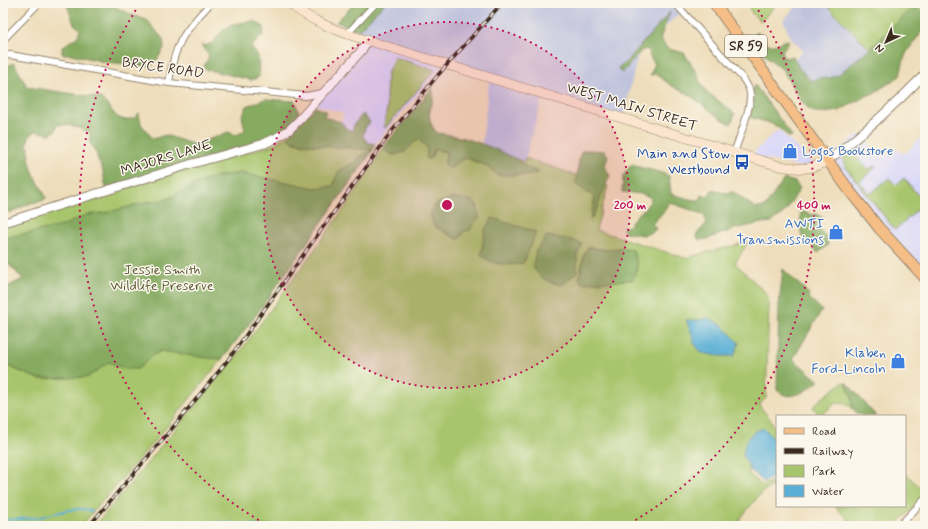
<svg xmlns="http://www.w3.org/2000/svg" width="928" height="529" font-family="Mynerve,sans-serif">
  <style>
    .built { fill: #d9d7f8 }
    .industrial { fill: #c0c2dd }
    .green { fill: #a7c56c; stroke: #717845 }
    .forest { fill: #85aa60; stroke: #606a3f }
    .water { fill: #59afd5; stroke: #4a6c7a }
    .lines { fill: none; stroke-linecap: round; stroke-linejoin: round }
    .stream { stroke: #59afd5; stroke-width: 2 }
    .minor-casing { stroke: #94846c; stroke-width: 8 }
    .tertiary-casing { stroke: #94846c; stroke-width: 10 }
    .secondary-casing { stroke: #94846c; stroke-width: 10 }
    .primary-casing { stroke: #94846c; stroke-width: 12 }
    .minor { stroke: #fff; stroke-width: 6 }
    .tertiary { stroke: #fff; stroke-width: 8 }
    .secondary { stroke: #fbe5cf; stroke-width: 9 }
    .primary { stroke: #f6be87; stroke-width: 10 }
    .rail-casing { stroke: #3b2a1e; stroke-width: 3.5 }
    .rail { stroke: #fbf7ec; stroke-width: 2; stroke-dasharray: 6; stroke-linecap: butt }
    .ring { fill: none; stroke: #c2185b; stroke-width: 2; stroke-dasharray: 2 4 }
    .labels { text-anchor: middle; dominant-baseline: central; stroke-width: 3; stroke-linejoin: round; paint-order: stroke }
    .shield { fill: #fbf7ec; stroke: #75685c; stroke-width: 1 }
    .shield-label { font-size: 13px; font-weight: bold; fill: #3b2a1e }
    .street-label { font-size: 14px; fill: #3b2a1e; stroke: #fbf7ec }
    .shop-label { font-size: 14px; fill: #366cbe; stroke: #fbf7ec; text-anchor: end }
    .transit-label { font-size: 14px; fill: #164399; stroke: #fbf7ec; text-anchor: end }
    .park-label { font-size: 14px; fill: #5b5835; stroke: #fbf7ec }
    .centre { fill: #c2185b; stroke: #fbf7ec; stroke-width: 2 }
    .ring-label { font-size: 12px; text-anchor: middle; font-weight: bold; fill: #c2185b; stroke: #fbf7ec; stroke-width: 3; stroke-linejoin: round; paint-order: stroke }
  </style>
  <rect width="100%" height="100%" fill="#fbf7ec"/>
  <filter id="ink" filterUnits="userSpaceOnUse"><feTurbulence type="fractalNoise" baseFrequency=".025" numOctaves="2"/><feDisplacementMap in="SourceGraphic" scale="8" xChannelSelector="R" yChannelSelector="G"/><feConvolveMatrix kernelMatrix="1 2 1 2 8 2 1 2 1" color-interpolation-filters="sRGB"/></filter>
  <filter id="wash" filterUnits="userSpaceOnUse"><feTurbulence type="fractalNoise" baseFrequency=".012" numOctaves="4" result="noise"/><feDisplacementMap in="SourceGraphic" scale="16" xChannelSelector="R" yChannelSelector="G"/><feGaussianBlur stdDeviation="0.9" result="paint"/><feColorMatrix in="noise" values="0 0 0 0 0 0 0 0 0 0 0 0 0 0 0 0 0 1.4 0 .05"/><feComposite in="paint" operator="in"/></filter>
  <g filter="url(#wash)">
    <rect width="100%" height="100%" fill="#eeddba"/>
    <!-- built -->
    <path class="built" d="M368 42 442 66 375 144 369 143 363 137 365 128 355 123 352 132 347 129 341 122 344 113 314 104Z
      M779 130 809 160 814 166 806 168 751 156 767 139Z
      M925 133V278L827 161 859 134 881 157 896 149 905 154Z"/>
    <!-- industrial -->
    <path class="industrial" d="M385 3H675L682 11 639 51 623 118 354 36 360 28Z
      M800 3H824L870 49 817 96 790 63 803 51 791 38 783 20Z
      M489 81 542 99 524 162 482 144Z"/>
    <!-- green -->
    <path class="green" d="M746 3H778L761 21 753 15Z
      M824 3H918L870 49Z
      M394 57 435 70 385 128 384 125 387 108 386 98 387 74Z
      M287 136 290 140 298 143 373 150 253 319 222 359 171 422 81 526H3V364L39 379 88 377 108 362 3 259V227L200 165 270 146Z
      M418 139 427 147 431 157 435 149 446 152 445 164 458 162 466 158 485 165 498 175 538 172 527 169 514 158 524 162 525 158 608 186 596 230 685 258 748 242 735 263 767 294 769 304 766 398 759 405C767 416 777 424 777 440L774 439 743 455 749 465V474L762 485 774 481 777 483 761 493 739 520 746 526H95L242 349 352 198 382 149 394 155Z
      M855 147 857 149V153L855 155 868 170 872 167H876L859 182 870 194 889 178 896 185 904 178 921 199 919 208 895 230 847 169 843 162 844 156Z
      M843 382 847 383C847 388 850 390 851 395 854 402 851 403 856 411L847 404 836 403 820 416 813 407 816 403Z
      M905 473 925 492V496L895 526H854L835 506H905Z"/>
    <!-- forest -->
    <path class="forest" d="M68 3H107L135 16 147 20 163 39 164 48 157 60 153 64 148 66 105 62 71 54H62V47L78 36 80 29 74 24 67 5Z
      M355 3H385L359 30 336 22Z
      M916 4 924 13C928 30 914 40 906 54 903 60 902 69 900 76L872 94 866 96 839 111 822 113 811 111 802 102 782 69 765 55 753 38 757 32 770 45H775L786 40 789 41 782 51 783 57 785 58 793 56 799 68 811 81 820 78H830L838 75 875 44Z
      M670 12 665 25 660 39 668 49 684 53 699 76 698 79 706 91 735 114 731 124 720 118 687 93C676 90 666 82 657 74L650 75 655 64 650 57 648 49 642 50 622 73 618 68 626 62Z
      M254 21 264 27 263 35 251 47 258 56 259 77 251 80 213 71 207 70 204 67 209 56 201 45C214 48 217 34 226 28 234 23 246 22 254 21Z
      M14 63 27 87 101 98 117 117 125 120 134 118 139 113 141 124 153 139 165 135 195 145 228 132 237 135 245 130 242 116 247 106 265 99 295 101 300 116 287 127 261 142 106 188 102 167 99 163 96 153 90 143V133C80 128 68 123 57 125L56 130 50 134 35 131 29 136 27 146 29 147C28 158 31 169 36 178 39 185 44 191 46 198L42 201 31 203 9 213C0 203 3 186 3 174L5 171V163L3 157V96L7 86 3 79V68Z
      M755 85 792 136 788 137C775 121 767 123 749 117L754 97 753 87Z
      M432 88C438 105 420 112 437 133 463 136 488 145 512 157 522 163 527 169 539 172L531 175H498L485 165 466 158 458 162 450 169 445 164 446 152 435 149 431 158 427 159V147L418 139 405 152 393 155 382 149Z
      M315 107 326 111 324 117 341 122 347 129 352 131 355 123 363 114 370 122 365 128 363 137 369 143 375 144 373 150 253 319 222 359 207 358 161 351 152 356 138 369H125L109 362 88 377 39 379 3 364V289L23 279 3 257V238L62 226 86 215 109 212 147 202 165 200 197 183 217 176 241 173 315 188 333 186 338 172 351 164 360 157 372 150C346 147 315 148 290 140L287 136Z
      M585 150 605 151 608 156 605 166 610 176C602 190 600 207 590 220 591 211 595 205 594 196L588 193 576 184 579 158 582 151Z
      M631 165 659 172 669 176 671 194 693 200H700L702 195 707 197 713 189 724 193 733 192 756 208 765 207 784 179 795 182 800 188 786 211 772 222 761 223 735 229 707 239 699 240 696 235 706 224 705 217 702 214 669 202 665 210 652 224 656 228 653 232 643 235 624 232 623 227H628L637 215 644 210 651 200 650 197 642 194 622 192 623 176Z
      M455 198 473 201 477 205 479 218 473 224 470 230 465 231 458 240 434 226 430 212C436 202 444 200 455 198Z
      M800 211 812 215 816 214 823 218 815 225 827 238 828 245 818 253 805 239H803C799 230 802 221 800 211Z
      M492 218 536 232 525 260 522 264C506 265 493 266 481 255L485 230Z
      M547 236 571 240 582 244 577 255V272L562 285C547 282 540 279 533 266L536 251Z
      M588 247 608 250 618 248 633 250C637 263 640 267 632 280L582 283 579 279 584 255Z
      M783 269 808 293 809 298 822 310 793 359 819 381C806 391 790 403 777 390L779 304Z
      M847 383 876 416C866 416 855 417 852 405 851 401 853 398 851 395 849 390 847 388 847 383Z"/>
    <!-- water -->
    <path class="water" d="M708 318 722 325 739 343 734 356H719L702 353 694 343 693 336 689 327 686 320H699Z
      M764 428 774 439 777 440V474L764 482 749 469C749 463 745 461 743 455 743 453 744 451 744 449 746 437 753 431 764 428Z"/>
    <g class="lines">
      <!-- stream -->
      <path class="stream" d="M3 520C15 519 28 519 40 517 55 514 77 505 92 511
        M105 522 109 526
        M169 526 178 523 186 526
        M197 526 218 522 258 526
        M269 526 304 521 346 524 397 523 440 526 470 524 482 526"/>
    </g>
  </g>
  <g filter="url(#ink)">
    <g class="lines">
      <!-- minor casing -->
      <g class="minor-casing">
        <path id="minor" d="M675 3 736 71C741 76 746 82 749 89 754 103 739 138 734 153
          M347 34 376 3
          M3 40 39 3
          M3 56 10 55 169 83 306 96 322 93
          M169 83C174 44 184 31 211 3
          M899 526 925 499"/>
      </g>
      <!-- tertiary casing -->
      <g class="tertiary-casing">
        <path id="tertiary" d="M827 161C862 135 895 105 925 74
          M3 223 191 164 263 144 276 138 289 130 300 119 362 50 367 40"/>
      </g>
      <!-- secondary casing -->
      <g class="secondary-casing">
        <path id="secondary" d="M289 3C308 19 330 28 353 36L779 166C800 169 808 171 827 161"/>
      </g>
      <!-- primary casing -->
      <g class="primary-casing">
        <path id="primary" d="M714 3 849 190 879 228 925 278"/>
      </g>
      <!-- minor -->
      <use href="#minor" class="minor"/>
      <!-- tertiary -->
      <use href="#tertiary" class="tertiary"/>
      <!-- secondary -->
      <use href="#secondary" class="secondary"/>
      <!-- primary -->
      <use href="#primary" class="primary"/>
      <!-- rail casing -->
      <g class="rail-casing">
        <path id="rail" d="M89 526 175 425 228 360 392 131 438 75 502 3"/>
      </g>
      <!-- rail -->
      <use href="#rail" class="rail"/>
    </g>
  </g>
  <!-- distance rings -->
  <circle cx="447" cy="205" r="183" fill="#c2185b" fill-opacity=".12"/>
  <g class="ring">
    <circle cx="447" cy="205" r="183"/>
    <path d="M269 526A367 367 0 0 1 139 5M755 5A367 367 0 0 1 625 526"/>
  </g>
  <!-- icons -->
  <defs>
    <g id="shop-bare" transform="scale(1.2)"><path d="M-5-2.5h2.3a2.7 3.5 0 0 1 5.4 0H5L5.5 6h-11ZM-1.5-2.5h3a1.5 2.3 0 0 0-3 0Z" fill="#3f7fe0" stroke="#fbf7ec" stroke-width="2.5" paint-order="stroke"/></g>
    <g id="bus-bare" transform="scale(1.2)"><path d="M-5-6H5V4H4V6H2V4H-2V6H-4V4H-5ZM-3.5-4V0h7V-4ZM-3.5 1.2v1.5H-2V1.2ZM2 1.2v1.5H3.5V1.2Z" fill="#1a4fb4" stroke="#fbf7ec" stroke-width="2.5" paint-order="stroke"/></g>
  </defs>
  <g fill-rule="evenodd">
    <use href="#shop-bare" x="790" y="151"/>
    <use href="#bus-bare" x="742" y="162"/>
    <use href="#shop-bare" x="836" y="232"/>
    <use href="#shop-bare" x="898" y="361"/>
  </g>
  <g class="labels">
    <!-- shield labels -->
    <rect class="shield" x="725" y="35" width="42" height="22" rx="3"/>
    <g class="shield-label">
      <text x="746" y="46">SR 59</text>
    </g>
    <!-- street labels -->
    <g class="street-label">
      <text transform="translate(163 68) rotate(8)">BRYCE ROAD</text>
      <text transform="translate(632 107) rotate(17)">WEST MAIN STREET</text>
      <text transform="translate(166 158) rotate(-17)">MAJORS LANE</text>
    </g>
    <!-- shop labels -->
    <g class="shop-label">
      <text x="802" y="151" text-anchor="start">Logos Bookstore</text>
      <text x="824" y="224">AWTI<tspan x="824" dy="16">Transmissions</tspan></text>
      <text x="886" y="353">Klaben<tspan x="886" dy="16">Ford-Lincoln</tspan></text>
    </g>
    <!-- transit labels -->
    <g class="transit-label">
      <text x="730" y="154">Main and Stow<tspan x="730" dy="16">Westbound</tspan></text>
    </g>
    <!-- park labels -->
    <g class="park-label">
      <text x="162" y="270">Jessie Smith<tspan x="162" dy="16">Wildlife Preserve</tspan></text>
    </g>
  </g>
  <circle cx="447" cy="205" r="6" class="centre"/>
  <g class="ring-label">
    <text x="630" y="209">200 m</text>
    <text x="814" y="209">400 m</text>
  </g>
  <!-- margin -->
  <rect width="928" height="529" fill="none" stroke="#fbf7ec" stroke-width="16"/>
  <!-- legend -->
  <rect x="776" y="415" width="130" height="92" fill="#fbf7ec" stroke="#aea59a"/>
  <rect x="784" y="428" width="20" height="6" fill="#f6be87" stroke="#aea59a"/>
  <text x="812" y="435" font-size="12" fill="#3b2a1e">Road</text>
  <rect x="784" y="448" width="20" height="6" fill="#3b2a1e" stroke="#aea59a"/>
  <text x="812" y="455" font-size="12" fill="#3b2a1e">Railway</text>
  <rect x="784" y="465" width="20" height="12" fill="#a7c56c" stroke="#aea59a"/>
  <text x="812" y="475" font-size="12" fill="#3b2a1e">Park</text>
  <rect x="784" y="485" width="20" height="12" fill="#59afd5" stroke="#aea59a"/>
  <text x="812" y="495" font-size="12" fill="#3b2a1e">Water</text>
  <!-- north arrow -->
  <g transform="translate(886 42) rotate(224)" stroke="#fbf7ec" stroke-width="3" paint-order="stroke">
  <path d="M0-3L7 15L0 10L-7 15Z" fill="#3b2a1e"/>
  <text y="-6" font-size="11" font-weight="bold" text-anchor="middle" fill="#3b2a1e">N</text>
  </g>
</svg>
